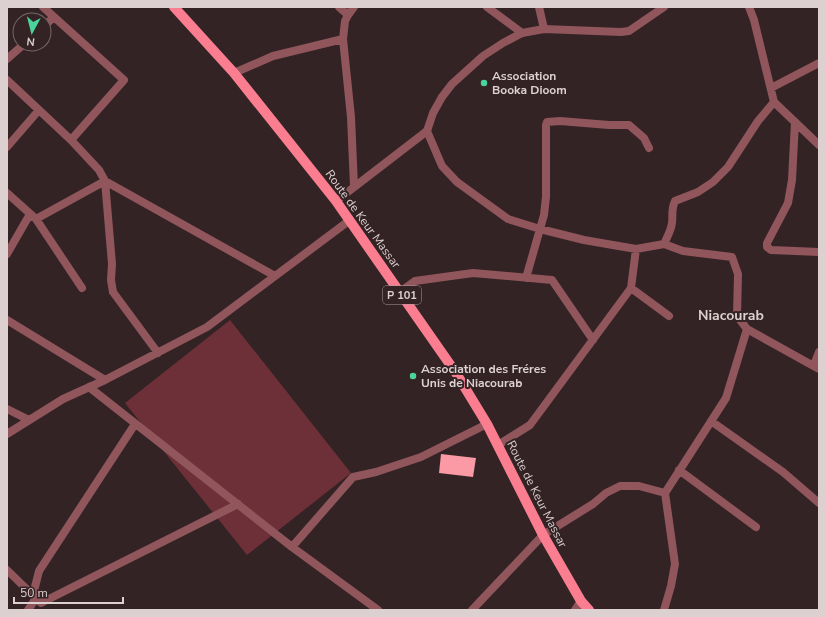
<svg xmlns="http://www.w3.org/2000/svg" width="826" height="617" font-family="'Nunito Sans',sans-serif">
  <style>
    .green { fill: #6d2f38 }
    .building { fill: #fb99a4 }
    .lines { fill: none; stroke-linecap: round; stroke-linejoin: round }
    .minor { stroke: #91555c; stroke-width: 8 }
    .tertiary { stroke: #91555c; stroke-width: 8 }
    .primary { stroke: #fa7e90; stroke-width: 10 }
    .poi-dot { fill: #4ad49c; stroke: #332324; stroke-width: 1.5 }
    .labels { text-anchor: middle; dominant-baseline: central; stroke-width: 4; stroke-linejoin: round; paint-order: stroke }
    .shield { fill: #332324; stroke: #a99c9d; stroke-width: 1 }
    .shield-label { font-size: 11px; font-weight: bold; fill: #dcd0d1 }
    .poi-label { font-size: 12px; font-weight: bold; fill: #dcd0d1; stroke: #332324; text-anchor: start }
    .street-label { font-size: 12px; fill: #dcd0d1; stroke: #332324 }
    .quarter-label { font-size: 14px; font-weight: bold; fill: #dcd0d1; stroke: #332324 }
  </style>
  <rect width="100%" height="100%" fill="#332324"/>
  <!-- green -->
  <path class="green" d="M230 320 351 473 247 555 125 403Z"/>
  <!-- building -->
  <path class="building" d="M441 454 476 458 473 477 439 473Z"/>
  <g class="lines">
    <!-- minor -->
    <path class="minor" d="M43 7 124 80 71 140
      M339 7 348 15
      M354 7 348 15 345 21 343 39 351 117 354 186
      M487 7 522 33
      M539 7 544 29
      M749 7 754 20 774 102 819 145
      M44 26 54 17
      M7 59 24 44
      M234 73 273 56 343 39
      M7 80 71 140 99 170 105 181 112 264 111 280 113 292 158 353
      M771 88 819 63
      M795 122 792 180 788 203 767 243V247L771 250 819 252
      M427 131 442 166 457 182 508 219 540 229 584 240 636 249 664 244 683 251 732 257 738 274 737 316 747 329 819 369
      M7 147 39 110
      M7 193 36 219 82 288
      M36 219 105 181 275 276
      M664 244C667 237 671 231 672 223 673 215 671 209 675 201L698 192 713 182 728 167 758 121 774 102
      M7 254 30 214
      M526 278 544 215 546 197V125L547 122 560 121 609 125H629L644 138 649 148
      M631 288 669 316
      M400 292 415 281 473 273 552 280 593 340
      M7 320 105 380
      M814 365 819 352
      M89 387 292 547 378 610
      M7 409 29 420
      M711 421 783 472 819 503
      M7 434 63 399 105 380 207 327 350 220
      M498 445 530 425 631 288 636 249
      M679 470 756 527
      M292 547 353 477 376 472 421 457 487 424
      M7 570 41 603 238 504
      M33 595 39 571 135 424
      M28 610 36 598
      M472 610 543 535 593 504 606 493 620 486H639L665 493
      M575 610 581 601
      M664 610 671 586 675 564 665 493 726 398 747 329"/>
    <!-- tertiary -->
    <path class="tertiary" d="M336 201 427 131 433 113 442 97 452 84 483 56 503 43 522 33 544 29 621 32 629 31 664 7"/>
    <!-- primary -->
    <path class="primary" d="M174 7 234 73 336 201 456 373 487 424 543 535 581 601 589 610"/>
  </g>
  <!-- markers -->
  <g class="poi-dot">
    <circle cx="484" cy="83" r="4"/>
    <circle cx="413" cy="376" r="4"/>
  </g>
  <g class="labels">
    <!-- shield labels -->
    <rect class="shield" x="383" y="286" width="38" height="18" rx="3"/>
    <g class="shield-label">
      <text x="402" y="295">P 101</text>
    </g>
    <!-- poi labels -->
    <g class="poi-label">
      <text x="492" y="76">Association<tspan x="492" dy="14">Booka Dioom</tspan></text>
      <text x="421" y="369">Association des Fréres<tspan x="421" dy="14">Unis de Niacourab</tspan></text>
    </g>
    <!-- street labels -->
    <g class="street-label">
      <text transform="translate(363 219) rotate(54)">Route de Keur Massar</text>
      <text transform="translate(537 494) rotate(63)">Route de Keur Massar</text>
    </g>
    <!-- quarter labels -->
    <g class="quarter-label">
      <text x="731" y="315">Niacourab</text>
    </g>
  </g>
  <!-- border -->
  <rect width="826" height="617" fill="none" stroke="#dcd0d1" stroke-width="16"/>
  <!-- north arrow -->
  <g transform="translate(32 32) rotate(187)"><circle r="19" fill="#332324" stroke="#776869"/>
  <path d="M0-3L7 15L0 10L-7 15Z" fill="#4ad49c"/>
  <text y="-6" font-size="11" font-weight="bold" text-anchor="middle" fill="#dcd0d1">N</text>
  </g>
  <!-- scale -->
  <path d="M14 597v6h109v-6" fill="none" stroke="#dcd0d1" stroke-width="2"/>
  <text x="20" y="597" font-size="12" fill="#dcd0d1" stroke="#332324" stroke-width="3" paint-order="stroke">50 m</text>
</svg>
